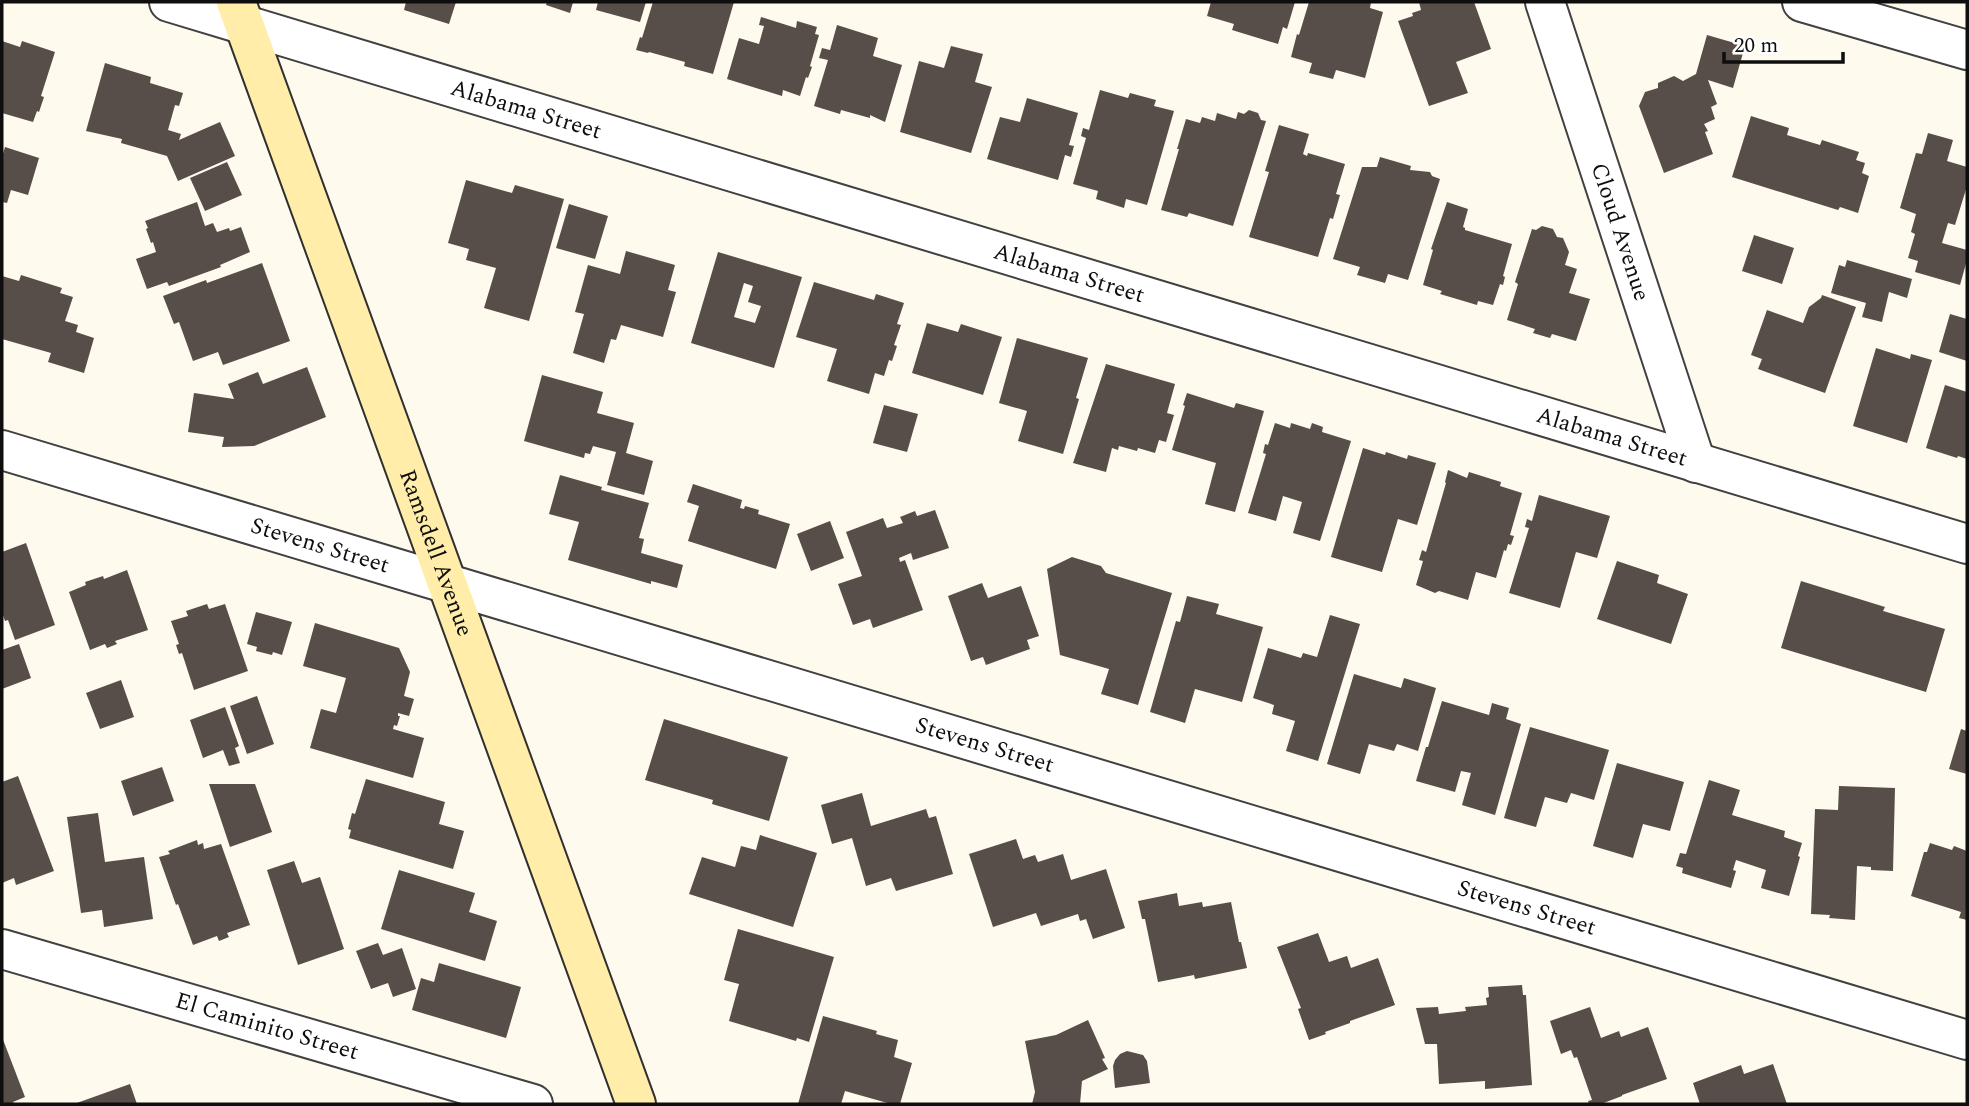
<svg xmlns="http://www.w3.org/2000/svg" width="1969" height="1106" font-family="Spectral,serif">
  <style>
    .building { fill: #574d49; fill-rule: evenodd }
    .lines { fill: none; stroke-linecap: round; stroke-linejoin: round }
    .street-casing { stroke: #414141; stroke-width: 42 }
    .secondary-casing { stroke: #303030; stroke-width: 42 }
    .street { stroke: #fff; stroke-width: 38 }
    .secondary { stroke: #ffeda9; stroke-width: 38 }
    .labels { text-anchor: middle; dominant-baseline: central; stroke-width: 7; stroke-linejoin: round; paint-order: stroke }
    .street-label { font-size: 23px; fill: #0e0e0e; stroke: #fff }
  </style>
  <rect width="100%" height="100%" fill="#fffaee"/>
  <!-- building -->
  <path class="building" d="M406 2H456L449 24 404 10Z
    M547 2H573L570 13 546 5Z
    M598 2H646L640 22 596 10Z
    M653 2H734L713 74 684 66 685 62 649 52 648 53 636 50 640 37 642 38Z
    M1211 2H1295L1287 29 1283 27 1278 44 1232 30 1234 24 1207 16Z
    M1309 2H1371L1370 8 1383 12 1365 78 1336 70 1333 79 1309 73 1312 63 1291 57 1297 34 1299 35Z
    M1419 2H1474L1491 49 1456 62 1468 93 1429 106 1398 21 1413 16 1412 13 1421 10Z
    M761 17 796 28 797 21 817 27 815 34 819 35 810 66 812 67 808 78 806 77 800 96 783 90 782 96 727 79 739 38 759 44 764 26 759 25Z
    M837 25 878 38 873 56 902 65 885 122 870 115V118L841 110 840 114 814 106 828 60 819 58 822 48 830 50Z
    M1707 35 1745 46 1733 88 1708 80 1717 104 1711 107 1715 119 1704 124 1708 131 1705 132 1713 154 1664 173 1639 106 1645 92 1658 88V83L1674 76 1683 81 1696 74Z
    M2 41 20 47 22 41 55 52 41 96 44 97 39 112 37 111 33 122 2 113Z
    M951 46 983 54 975 82 992 87 971 153 900 132 919 61 944 68Z
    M105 63 151 77 150 83 183 93 179 106 175 105 168 130 181 134 179 140 220 122 235 156 178 181 167 156 121 143 122 139 86 131Z
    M1100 90 1128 98 1130 93 1156 100 1154 106 1174 111 1147 205 1126 199 1124 208 1096 199 1098 191 1073 184 1086 138 1081 136 1083 128 1089 130Z
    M1027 98 1078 113 1069 145 1074 146 1071 157 1065 155 1058 180 987 159 1000 117 1020 122Z
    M1249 110 1258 113 1261 120 1266 121 1233 226 1189 213 1187 217 1161 210 1179 149H1177L1186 119 1200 123 1202 117 1215 121 1217 113 1236 119 1238 112 1244 114Z
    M1751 116 1789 128 1787 135 1820 145 1822 140 1859 152 1856 160 1865 163 1862 173 1869 176 1858 213 1840 207 1838 210 1732 177Z
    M1279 125 1309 134 1303 154 1307 156 1308 153 1345 164 1336 194 1340 195 1333 219 1330 218 1318 257 1249 237 1269 172 1265 171Z
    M1928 133 1953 140 1947 161 1967 167V186L1955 225 1948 223 1942 243 1967 250V260L1960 285 1915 272 1918 261 1908 258 1915 234 1911 232 1916 214 1900 208 1916 153 1922 154Z
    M5 147 39 158 28 195 11 190 7 203 2 202V157Z
    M1380 157 1411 166 1410 170 1430 172 1432 176 1440 179 1408 280 1388 274 1385 283 1357 275 1360 267 1333 259 1362 167H1377Z
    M227 162 242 195 205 211 190 178Z
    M466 180 512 193 515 185 564 199 529 321 484 308 496 268 466 260 469 249 448 243Z
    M197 202 205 226 213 223 217 232 229 228 230 231 241 227 250 252 220 265 221 267 169 286 167 282 147 289 136 259 156 252 153 242 151 243 146 229 148 228 145 221Z
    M1447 202 1468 209 1463 227 1465 228V230L1512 244 1503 276 1505 277 1503 285 1500 284 1493 305 1478 301 1477 305 1440 294 1442 291 1423 285 1433 250 1431 249Z
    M569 204 608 216 595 259 556 248Z
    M1542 226 1553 229 1557 237 1563 238 1569 252 1565 265 1577 269 1569 293 1590 299 1576 341 1552 334 1550 338 1533 333 1535 329 1507 320 1518 284 1515 282 1532 229 1536 230Z
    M1754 235 1794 248 1782 284 1742 271Z
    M626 251 675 265 668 290 676 292 663 337 621 325 616 340 611 339 604 363 573 353 584 314 575 312 588 265 620 274Z
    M718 252 802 277 774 368 691 343ZM744 283 753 286 748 302 761 306 755 323 734 317Z
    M1847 260 1912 279 1907 298 1889 292 1882 322 1862 317 1866 303 1831 293 1839 265 1845 267Z
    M262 263 290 341 223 365 218 352 193 361 179 322 174 324 163 296 206 280 207 283Z
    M21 275 62 288 60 293 73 297 65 321 78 325 76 332 94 338 84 373 48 362 51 353 2 339V276L19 281Z
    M814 282 874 300 876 294 904 303 897 324 901 325 894 345 897 346 892 361 889 360 884 376 875 373 869 394 827 381 837 349 796 337Z
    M1822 295 1856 307 1825 393 1758 369 1762 359 1751 355 1767 310 1803 323 1809 307 1821 298Z
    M1950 314 1967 319V361L1939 352Z
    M927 323 958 332 961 324 1002 337 983 395 912 373Z
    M1017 338 1088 358 1076 398 1079 399 1063 454 1018 441 1027 411 999 403Z
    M1876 348 1910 359 1911 354 1932 360 1907 443 1853 426Z
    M1106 364 1175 384 1167 413 1174 415 1166 442 1159 440 1155 453 1138 448 1137 451 1119 446 1118 450 1112 448 1106 472 1073 463Z
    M307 367 326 417 254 446 222 447 224 437 188 432 194 393 234 399 228 384 258 372 263 384Z
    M542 375 603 392 597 413 634 423 626 453 653 461 644 495 607 485 616 452 593 446 590 454 585 453 584 458 524 441Z
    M1945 385 1967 392V459L1958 456 1957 458 1926 448Z
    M1187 393 1234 408 1236 403 1264 411 1235 512 1205 504 1216 463 1172 450 1185 406 1183 405Z
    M884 405 918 414 907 452 873 443Z
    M1275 423 1290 428 1291 423 1310 429 1312 423 1323 427 1322 432 1351 441 1320 541 1293 533 1302 502 1283 496 1276 521 1248 513 1266 454 1263 453 1265 444 1268 445Z
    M1363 448 1385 455 1386 452 1407 459 1408 455 1436 463 1417 525 1398 519 1382 572 1331 557Z
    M1448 470 1467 478 1469 472 1501 482 1500 486 1522 493 1510 535 1514 536 1511 545 1508 544 1506 551 1504 550 1496 578 1476 572 1468 600 1439 591 1435 593 1416 585 1423 561 1419 560 1422 550 1426 552 1446 483 1445 482Z
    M560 475 602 487 601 490 649 503 639 538 644 539 641 553 683 565 677 588 651 581V584L568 560 579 522 549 514Z
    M693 484 742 500 740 508 744 509 745 506 759 510 758 514 790 524 776 569 688 541 699 506 687 502Z
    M1539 495 1610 516 1597 558 1576 552 1560 608 1509 593 1529 528 1525 527 1527 519 1532 521Z
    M935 510 949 548 913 560 911 553 899 558 900 562 905 560 923 610 873 628 870 619 853 625 838 584 862 576 846 532 883 518 887 528 903 523 900 517 915 511 917 516Z
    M830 521 844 558 811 571 797 534Z
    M26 543 55 625 15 640 8 620 5 621 2 612V552Z
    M1072 557 1101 566 1106 573 1172 593 1138 705 1101 694 1109 669 1060 655 1047 569Z
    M1617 561 1659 575 1657 583 1688 594 1671 644 1597 619Z
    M127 570 148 630 115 641 117 644 107 648 105 644 90 650 69 592 86 585 85 582 103 576 104 579Z
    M1801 581 1885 607 1883 611 1945 629 1926 692 1781 648Z
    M982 583 988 598 1021 586 1039 636 1027 640 1030 649 986 665 983 657 971 661 948 596Z
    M1187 596 1219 604 1216 614 1263 627 1242 702 1195 689 1185 723 1150 712 1176 621 1180 622Z
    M207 604 209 609 225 604 248 671 194 690 182 653 179 654 176 645 179 644 171 621 188 616 186 611Z
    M256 612 292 622 282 655 273 652 272 655 256 651 257 647 247 644Z
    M1330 615 1360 624 1318 761 1286 751 1295 721 1272 714 1274 705 1253 698 1268 648 1301 658 1303 653 1317 657Z
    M315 623 399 648 410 672 404 696 414 699 409 716 398 713V716H400L397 726 394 725 393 729 424 738 413 778 310 748 321 709 336 713 346 678 303 666Z
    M19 644 31 678 2 689V650Z
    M1354 674 1401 688 1404 678 1436 688 1418 751 1397 744 1394 751 1369 744 1360 774 1327 764Z
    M121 680 134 717 100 729 86 693Z
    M257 696 274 744 247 754 230 706Z
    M1442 701 1489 715 1492 703 1509 708 1506 719 1521 724 1495 815 1462 805 1471 773 1461 771 1455 792 1416 781 1426 747H1428Z
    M225 707 239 746 235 748 240 763 229 766 223 750 203 758 190 720Z
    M664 719 788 757 769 821 712 804 713 800 645 780Z
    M1530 727 1609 750 1594 800 1571 793 1567 803 1545 797 1536 827 1504 818Z
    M1961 729 1967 731V774L1949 769Z
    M1617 763 1684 782 1670 831 1643 824 1633 858 1593 846Z
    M162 767 174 801 133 816 121 781Z
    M18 776 54 871 16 885 14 878 2 883V782Z
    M366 779 445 802 439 824 464 831 453 869 349 838 351 830 348 829 352 813 355 814Z
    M1709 780 1740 790 1732 815 1785 831 1784 837 1802 843 1798 856 1800 857 1789 896 1761 888 1766 870 1736 860 1733 870 1736 871 1731 888 1682 873 1683 868 1676 866 1680 853 1686 854Z
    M209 784H255L272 832 230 847Z
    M1839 786 1895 788 1893 871 1871 870V867L1857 866 1855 920 1829 918 1830 915 1811 914 1815 809 1838 810Z
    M862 793 871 826 926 809 929 818 936 816 953 874 896 891 891 878 866 886 852 838 832 844 821 805Z
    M98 813 105 862 144 857 153 919 104 927 102 910 81 913 67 817Z
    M760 835 817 853 793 927 689 894 702 857 735 867 741 846 756 850Z
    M1016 839 1023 859 1035 855 1038 862 1063 854 1071 880 1106 869 1125 928 1093 939 1086 919 1080 921 1078 914 1041 926 1036 913 993 927 969 854Z
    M197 840 198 845 203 843 204 849 221 844 250 925 227 933 229 937 219 941 217 936 193 945 178 904 176 905 159 857 170 854 168 851Z
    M1930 843 1952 850 1954 846 1967 851V920L1959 918 1961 912 1911 896 1924 852H1927Z
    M294 861 302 883 320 877 344 949 298 965 267 870Z
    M399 870 475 893 469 912 497 921 485 961 381 929Z
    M1177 893 1179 906 1202 902 1203 907 1231 902 1239 942H1241L1247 968 1195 979 1194 975 1158 982 1145 919H1142L1138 901Z
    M738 929 834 957 809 1042 797 1038 796 1041 729 1021 739 984 724 980Z
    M1318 933 1329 962 1347 956 1351 968 1378 958 1395 1005 1350 1021V1023L1325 1032 1326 1034 1309 1040 1298 1009 1301 1008 1277 947Z
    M378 943 383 955 402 948 416 989 393 997 388 983 371 989 356 951Z
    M439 963 521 987 506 1038 412 1010 421 978 434 982Z
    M1522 985 1523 995H1526L1532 1085 1485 1089V1081L1439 1084 1437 1044H1425L1416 1008 1438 1007 1439 1014 1466 1011 1465 1007 1487 1005 1486 998 1489 997 1488 987Z
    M1590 1007 1601 1038 1619 1031 1621 1037 1648 1027 1667 1079 1622 1095V1096L1601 1104H1589L1588 1101 1592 1100 1577 1057 1574 1058 1571 1050 1561 1054 1550 1021Z
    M823 1016 877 1031 876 1034 898 1040 894 1057 912 1063 900 1104H891L845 1091 841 1104H798Z
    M1088 1020 1105 1058 1102 1059 1108 1069 1082 1081 1080 1104H1032L1035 1092 1025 1041 1056 1035Z
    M2 1037 25 1097 13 1102 14 1104H3L2 1100Z
    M1127 1051 1143 1055 1147 1061 1150 1083 1115 1088 1113 1066 1115 1060 1120 1054Z
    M1773 1064 1787 1104H1700L1693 1083 1741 1065 1744 1074Z
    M130 1084 137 1104H74Z"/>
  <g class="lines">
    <!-- street casing -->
    <g class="street-casing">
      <g id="street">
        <path id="s1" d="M169 2 1967 544"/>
        <path id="s2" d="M1545 2 1696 463"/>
        <path d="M1802 2 1967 50"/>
        <path id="s3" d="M2 450 1967 1040"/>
        <path id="s4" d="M2 949 533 1104"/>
      </g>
    </g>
    <!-- secondary casing -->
    <g class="secondary-casing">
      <g id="secondary">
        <path id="s5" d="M236 2 636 1104"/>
      </g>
    </g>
    <!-- street -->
    <use href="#street" class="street"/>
    <!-- secondary -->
    <use href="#secondary" class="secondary"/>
  </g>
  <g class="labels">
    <!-- street labels -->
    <g class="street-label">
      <text stroke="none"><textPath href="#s1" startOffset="373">Alabama Street</textPath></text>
      <text stroke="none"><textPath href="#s2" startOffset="242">Cloud Avenue</textPath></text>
      <text stroke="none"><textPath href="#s1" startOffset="940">Alabama Street</textPath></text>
      <text stroke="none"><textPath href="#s1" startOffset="1507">Alabama Street</textPath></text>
      <text stroke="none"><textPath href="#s3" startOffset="332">Stevens Street</textPath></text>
      <text stroke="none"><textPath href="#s5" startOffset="586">Ramsdell Avenue</textPath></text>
      <text stroke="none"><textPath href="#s3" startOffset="1026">Stevens Street</textPath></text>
      <text stroke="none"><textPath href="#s3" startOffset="1592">Stevens Street</textPath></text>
      <text stroke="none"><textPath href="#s4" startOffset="276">El Caminito Street</textPath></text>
    </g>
  </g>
  <!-- border -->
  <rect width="1969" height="1106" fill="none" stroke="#0e0e0e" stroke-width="7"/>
  <!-- scale -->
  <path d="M1724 52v10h119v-10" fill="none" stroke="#0e0e0e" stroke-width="3.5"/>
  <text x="1734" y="52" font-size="21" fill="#0e0e0e" stroke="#ffffff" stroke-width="5" paint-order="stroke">20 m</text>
</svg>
